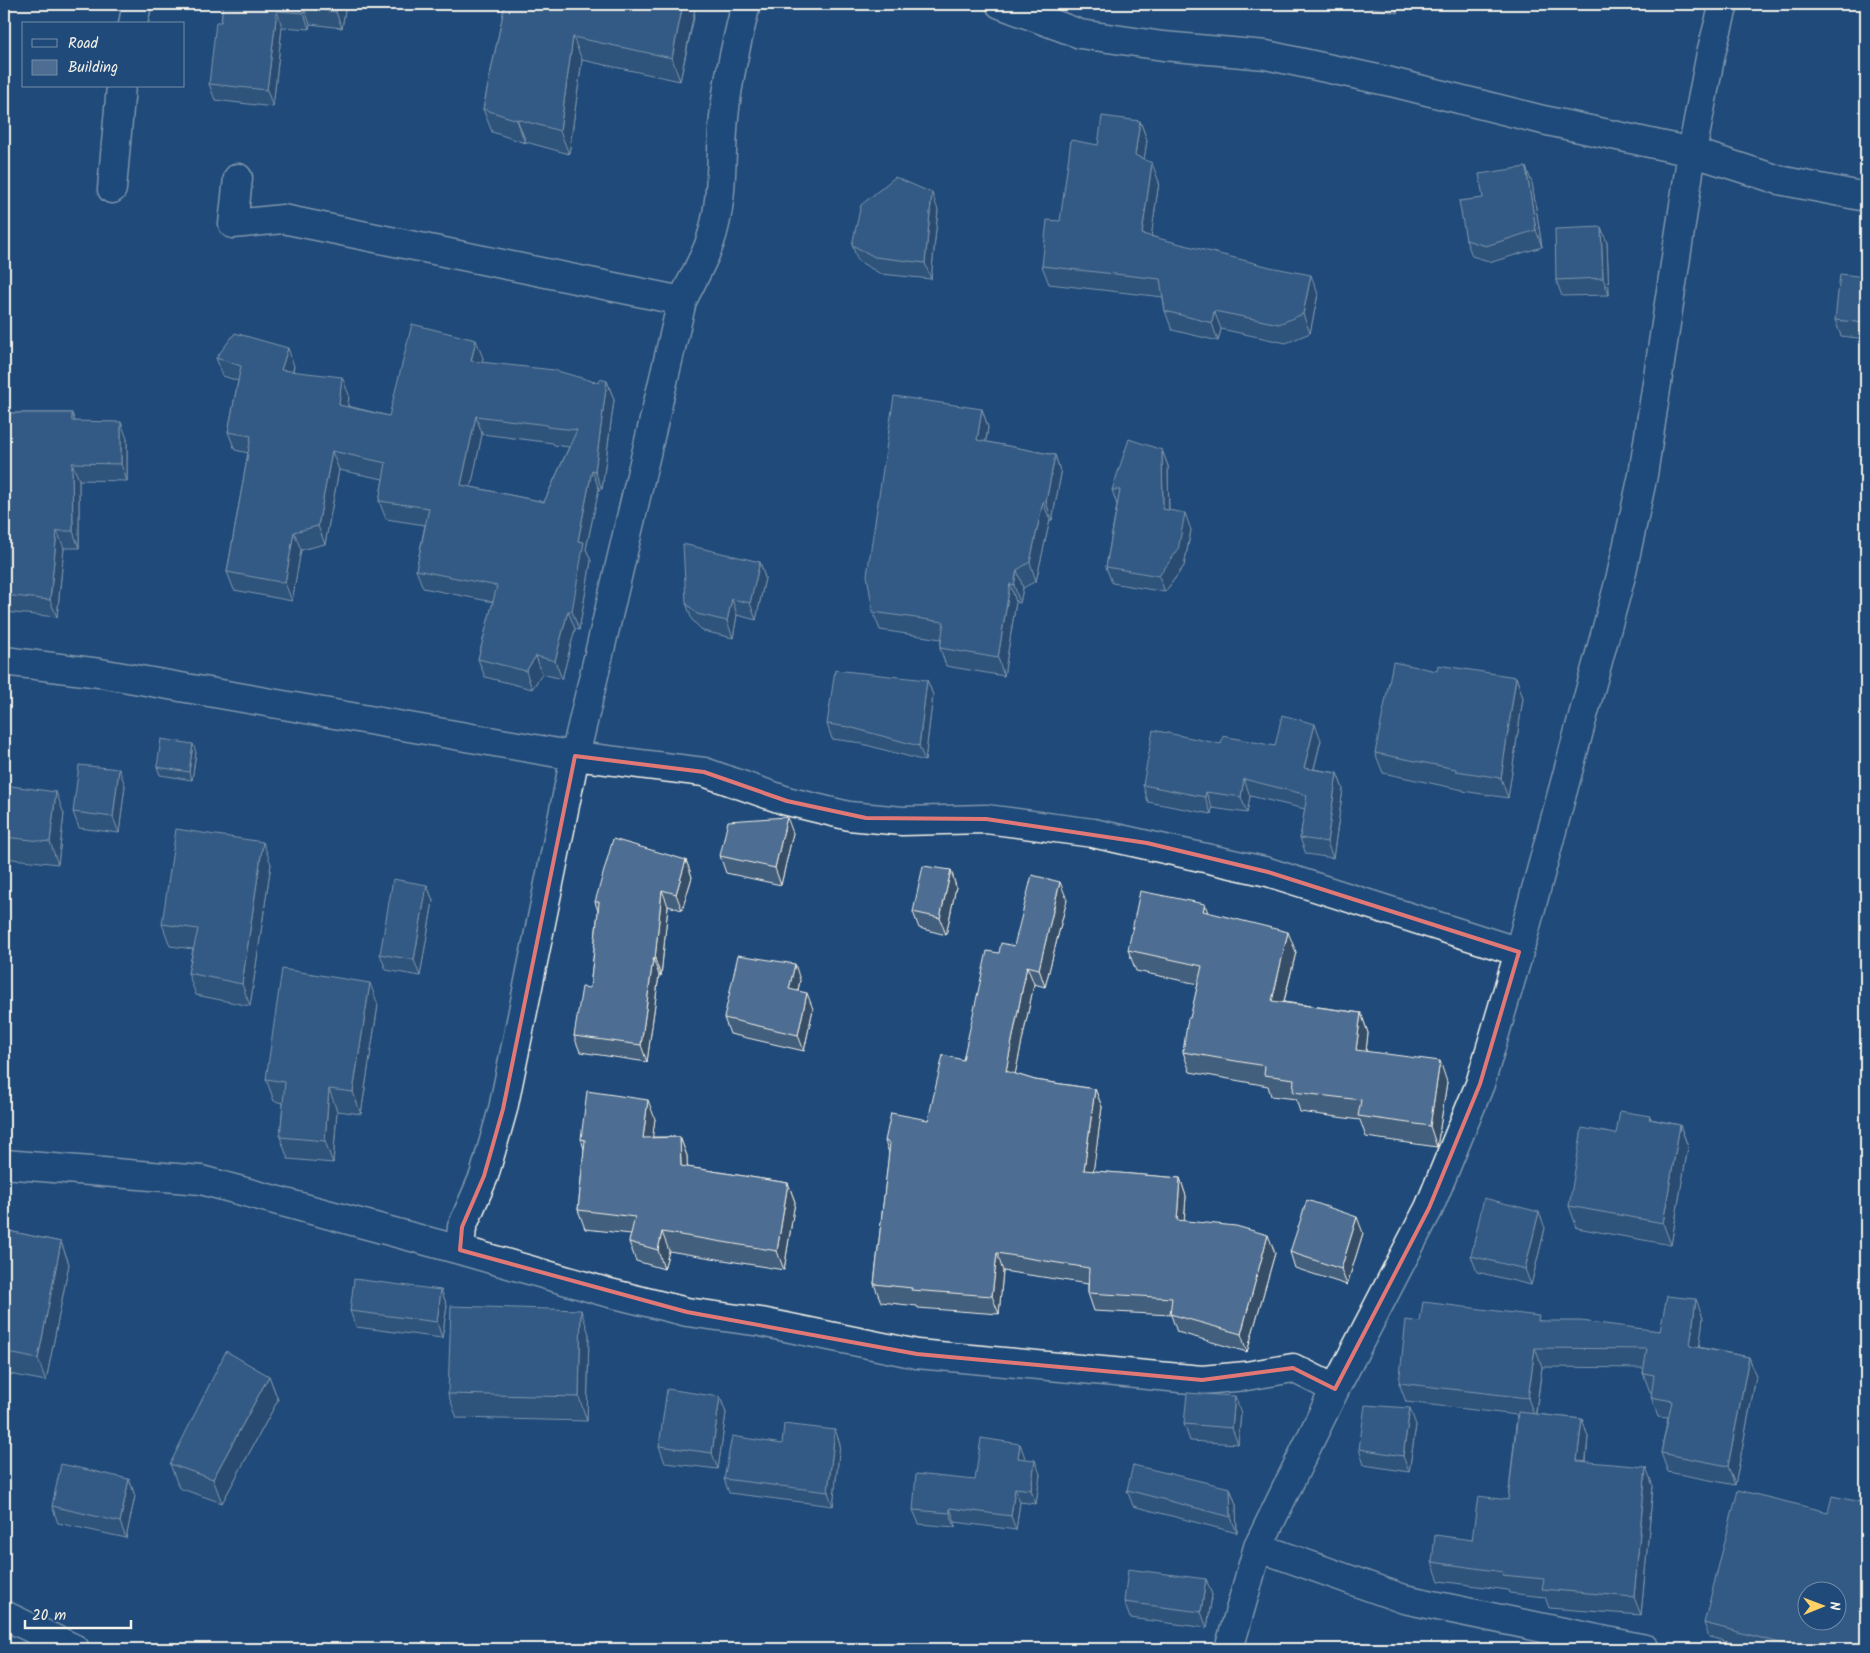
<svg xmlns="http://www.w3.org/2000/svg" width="1870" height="1653" font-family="Kalam,sans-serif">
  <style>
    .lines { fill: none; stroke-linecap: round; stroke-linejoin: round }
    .minor-casing { stroke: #f4f1e8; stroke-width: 31 }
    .minor { stroke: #1f4a7a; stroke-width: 28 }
    .wall { fill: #425f7e; stroke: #f4f1e8; fill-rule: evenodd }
    .shaded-wall { fill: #364d66; stroke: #f4f1e8 }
    .building { fill: #4d6e92; stroke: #f4f1e8; fill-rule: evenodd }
    .marked { fill: none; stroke: #e27875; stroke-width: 4; stroke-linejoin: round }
  </style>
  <rect width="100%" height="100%" fill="#1f4a7a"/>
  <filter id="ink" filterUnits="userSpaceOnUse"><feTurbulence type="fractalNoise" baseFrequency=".02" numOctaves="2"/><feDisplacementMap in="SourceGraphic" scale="10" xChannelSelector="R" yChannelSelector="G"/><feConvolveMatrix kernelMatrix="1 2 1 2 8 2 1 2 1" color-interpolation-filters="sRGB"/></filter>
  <g filter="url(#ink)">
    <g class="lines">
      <!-- minor casing -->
      <g class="minor-casing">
        <path id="minor" d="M1000 4 1080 34 1163 46 1266 55 1391 82 1543 120 1692 152 1779 180 1866 197
          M133 24 137 4
          M238 178 233 224 283 219 682 301
          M112 189 121 86
          M4 661 100 673 575 756 704 772 787 801 849 816 902 821 986 819 1093 833 1268 872 1519 952
          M4 1164 201 1180 460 1250 606 1292 687 1312 761 1322 917 1354 1202 1380 1246 1376 1293 1368 1335 1389
          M460 1250 462 1227 484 1176 503 1109 575 756 682 301C691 282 703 262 710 242 724 201 720 159 724 117 728 78 737 41 746 4
          M1258 1547 1404 1599 1645 1649
          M4 1615 75 1649
          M1229 1649 1258 1547 1335 1389 1429 1208 1480 1084 1519 952 1621 576 1643 475 1692 152 1711 53 1724 4"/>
      </g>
      <!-- minor -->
      <use href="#minor" class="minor"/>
    </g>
    <!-- wall -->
    <path class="wall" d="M223 4H346L342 28 310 24 309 29 282 27 273 107 215 100 209 84 221 22Z
      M505 4 695 13 680 81 582 60 569 154 526 142 525 143 492 132 483 109Z
      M1365 4H1397V13L1368 7Z
      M1140 121 1147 140 1144 159 1159 182 1151 236 1318 294 1310 333 1286 343 1221 329 1218 341 1172 330 1165 311 1163 297 1049 284 1042 266 1060 221 1098 145Z
      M1532 183 1542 247 1492 262 1472 256 1466 240 1483 198Z
      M938 210 931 279 881 274 858 261 852 245Z
      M1601 227 1607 243 1609 295 1562 296 1556 280Z
      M1866 277V339L1841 336 1835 320Z
      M216 358 294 366 293 372 349 395 348 406 389 416 483 358 482 362 599 383 607 381 614 400 602 489H599L586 549 591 561 579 630 575 629 562 679 542 674 532 689 485 677 478 659 493 602 423 588 416 570 425 525 386 519 379 501 383 479 339 470 325 544 301 550 292 601 234 590 227 572 248 453 235 450 228 432 238 381 223 376ZM482 434 553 443 554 445 569 447 544 502 471 487Z
      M982 409 988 427 986 442 1055 455 1061 474 1052 520H1050L1036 581 1023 588 1020 603 1016 602 1004 676 946 666 940 648 941 639 880 630 873 612Z
      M4 413H72L75 421 127 439V481L79 480V548H64L57 617 4 612Z
      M1162 450 1168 466 1169 510 1191 530 1184 566 1165 592 1112 583 1106 567 1117 505 1112 490Z
      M760 562 765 578 756 620 737 615 733 638 703 631 692 620 686 603Z
      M1437 671 1516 677 1523 698 1508 798 1463 791V790L1383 773 1375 753Z
      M927 680 933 695 925 761 855 742 832 739 827 724Z
      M1321 740 1314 769 1337 773 1343 789 1333 858 1306 854 1300 838 1305 809 1250 796 1247 813 1212 808 1211 814 1148 802 1143 785 1221 744 1275 746Z
      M196 752 192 780 160 775 157 767Z
      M4 785 64 814 58 864 4 858Z
      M125 785 119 833 79 828 73 812Z
      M793 833 781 885 726 873 720 856Z
      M686 860 692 877 682 910 668 906 661 976 659 975 647 1062 580 1052 574 1036 590 988 598 911 595 902Z
      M271 864 250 1006 196 995 188 973 193 949 170 946 162 924Z
      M951 870 956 887 946 935 919 928 913 912Z
      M427 885 433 901 420 976 386 970 380 954Z
      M1067 900 1045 987 1034 984 1015 1074 1035 1080 1095 1089 1102 1107 1093 1171 1180 1178 1186 1196 1184 1221 1275 1253 1247 1352 1177 1332 1171 1315 1094 1311 1088 1293V1284L1003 1271 999 1314 918 1308 917 1306 881 1302 874 1284 889 1153 885 1141 928 1120 963 1060 999 953 1014 946Z
      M1205 904 1207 912 1296 952 1284 1002 1361 1013 1368 1033 1366 1051 1447 1082 1437 1147 1366 1137 1360 1120 1300 1112 1296 1099 1271 1096 1268 1086 1190 1072 1183 1052 1198 984 1136 971 1128 950Z
      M800 980 798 991 813 1009 804 1051 730 1034 724 1018Z
      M378 1005 361 1114 337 1111 333 1163 288 1159 280 1137 283 1103 274 1101 266 1079Z
      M1650 1116 1651 1119 1680 1125 1688 1147 1671 1245 1577 1228 1569 1206 1616 1134Z
      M655 1119 652 1137H680L687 1156V1167L788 1183 795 1202 784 1270 669 1251 664 1269 636 1261 629 1242 631 1234 585 1229 578 1210 584 1149 581 1139Z
      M1545 1228 1531 1285 1477 1272 1471 1256Z
      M4 1230 61 1242 69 1264 46 1381 4 1373Z
      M1363 1233 1347 1285 1295 1268 1290 1252Z
      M441 1290 447 1306 442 1338 356 1327 350 1311Z
      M1703 1318 1699 1347 1749 1357 1756 1377 1735 1485 1668 1472 1661 1453 1668 1418 1658 1417 1651 1397 1652 1392H1650L1643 1373 1644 1368 1542 1367 1536 1414 1582 1419 1588 1437 1586 1462 1653 1486 1641 1615 1549 1608 1545 1597 1509 1593 1508 1590 1439 1581 1432 1562 1472 1540 1508 1500 1517 1415 1406 1402 1399 1383 1420 1322 1540 1321 1660 1331Z
      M589 1334 587 1421 457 1418 448 1394Z
      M269 1376 278 1400 222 1503 179 1488 170 1464Z
      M720 1397 726 1413 718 1469 665 1463 659 1446Z
      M1241 1413 1238 1444 1190 1441 1184 1424Z
      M1416 1425 1409 1472 1364 1465 1359 1449Z
      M835 1430 840 1444 833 1506 729 1493 724 1479 782 1444Z
      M1020 1444 1025 1459 1040 1474 1036 1504 1020 1502 1016 1530 955 1522V1527L919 1524 913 1510 975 1480Z
      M129 1479 135 1496 126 1538 58 1523 52 1506Z
      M1230 1488 1236 1505 1237 1533 1133 1506 1127 1490Z
      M1828 1512 1866 1649H1755L1709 1637 1704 1623Z
      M1206 1579 1212 1595 1207 1628 1130 1618 1124 1602Z"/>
    <!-- shaded-wall -->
    <path class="shaded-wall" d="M338 4H346L342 28 336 12Z
      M683 4H696L680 81 672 58Z
      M1394 4H1397V13Z
      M304 8 310 24 309 29 304 13Z
      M277 11 282 27 273 107 267 90Z
      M573 37 582 60 569 154 560 131Z
      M517 119 526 142 525 143 517 120Z
      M1140 121 1147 140 1142 174 1135 155Z
      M1152 163 1159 182 1149 252 1142 234Z
      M1526 167 1532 183 1542 247 1536 230Z
      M932 193 938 210 931 279 925 263Z
      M1601 227 1607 243 1609 295 1603 278Z
      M1311 275 1318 294 1310 333 1303 314Z
      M1214 311 1221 329 1218 341 1212 323Z
      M476 340 483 358 478 379 471 361Z
      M288 348 294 366 288 389 281 370Z
      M342 377 349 395 346 423 339 405Z
      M607 381 614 400 602 489 595 471Z
      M982 409 988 427 983 458 977 440Z
      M476 416 482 434 468 503 461 485Z
      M121 422 127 439V481L121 464Z
      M1162 450 1168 466 1169 526 1163 509Z
      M332 451 339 470 325 544 318 526Z
      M1055 455 1061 474 1052 520 1046 502Z
      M72 463 79 480V548L73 531Z
      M592 470 599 489 586 549 591 561 579 630 572 611 578 541Z
      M1043 502 1050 520 1036 581 1030 562Z
      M1185 513 1191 530 1184 566 1165 592 1159 576Z
      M57 531 64 548 57 617 50 600Z
      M294 532 301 550 292 601 285 583Z
      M760 562 765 578 756 620 750 603Z
      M1017 570 1023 588 1020 603 1014 585Z
      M1010 584 1016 602 1004 676 998 658Z
      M732 599 737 615 733 638 727 621Z
      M568 611 575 629 562 679 555 661Z
      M536 656 542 674 532 689 526 671Z
      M1516 677 1523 698 1508 798 1501 778Z
      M927 680 933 695 925 761 919 746Z
      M1315 724 1321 740 1310 784 1304 768Z
      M193 744 196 752 192 780 189 772Z
      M119 769 125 785 119 833 113 817Z
      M1337 773 1343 789 1333 858 1327 842Z
      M1244 779 1250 796 1247 813 1241 797Z
      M56 792 64 814 58 864 50 842Z
      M1206 792 1212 808 1211 814 1205 797Z
      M787 817 793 833 781 885 775 868Z
      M263 842 271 864 250 1006 242 984Z
      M686 860 692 877 682 910 676 894Z
      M951 870 956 887 946 935 940 918Z
      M1060 882 1067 900 1045 987 1039 969Z
      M427 885 433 901 420 976 414 960Z
      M662 890 668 906 661 976 655 959Z
      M1205 904 1212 925 1203 911Z
      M1288 932 1296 952 1279 1021 1272 1001Z
      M653 959 659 975 647 1062 641 1045Z
      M795 964 800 980 795 1005 789 989Z
      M1027 966 1034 984 1012 1089 1006 1071Z
      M370 983 378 1005 361 1114 353 1092Z
      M807 993 813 1009 804 1051 798 1035Z
      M1361 1013 1368 1033 1364 1070 1356 1050Z
      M1440 1061 1447 1082 1437 1147 1430 1126Z
      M329 1089 337 1111 333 1163 325 1141Z
      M1095 1089 1102 1107 1091 1188 1084 1170Z
      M648 1100 655 1119 650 1156 643 1138Z
      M1680 1125 1688 1147 1671 1245 1663 1223Z
      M680 1137 687 1156 688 1185 681 1166Z
      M1180 1178 1186 1196 1183 1238 1177 1220Z
      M788 1183 795 1202 784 1270 777 1251Z
      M1539 1212 1545 1228 1531 1285 1525 1269Z
      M1357 1217 1363 1233 1347 1285 1341 1269Z
      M662 1232 669 1251 664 1269 658 1250Z
      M1268 1235 1275 1253 1247 1352 1241 1334Z
      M61 1242 69 1264 46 1381 38 1359Z
      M997 1253 1003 1271 999 1314 992 1296Z
      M441 1290 447 1306 442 1338 437 1322Z
      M1696 1299 1703 1318 1697 1365 1690 1346Z
      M581 1310 589 1334 587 1421 579 1397Z
      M1535 1348 1542 1367 1535 1418 1528 1398Z
      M1749 1357 1756 1377 1735 1485 1728 1466Z
      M269 1376 278 1400 222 1503 213 1479Z
      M1235 1396 1241 1413 1238 1444 1232 1428Z
      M720 1397 726 1413 718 1469 712 1453Z
      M1410 1408 1416 1425 1409 1472 1403 1456Z
      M1582 1419 1588 1437 1584 1479 1577 1461Z
      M835 1430 840 1444 833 1506 828 1492Z
      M1020 1444 1025 1458 1023 1472 1018 1458Z
      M1035 1460 1040 1474 1036 1504 1031 1490Z
      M1646 1467 1653 1486 1641 1615 1634 1597Z
      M129 1479 135 1496 126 1538 120 1522Z
      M1015 1488 1020 1502 1016 1530 1011 1516Z
      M1230 1488 1236 1505 1237 1533 1231 1517Z
      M950 1508 955 1522V1527L950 1513Z
      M1206 1579 1212 1595 1207 1628 1201 1612Z
      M1866 1602V1649H1863L1862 1623Z"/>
    <!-- building -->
    <path class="building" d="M223 4H338L336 12 304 8V13L277 11 267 90 209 84 216 22H221Z
      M505 4H599L613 5V4H683L672 58 573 37 560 131 517 119V120L483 109Z
      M1102 116 1140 121 1135 155 1152 163 1142 234 1270 267 1311 275 1303 314 1279 324 1214 311 1212 323 1165 311 1160 279 1042 266 1047 220 1060 221 1071 140 1098 145Z
      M1526 167 1536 230 1486 246 1466 240 1459 201 1483 198 1479 174Z
      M895 177 932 193 925 263 875 257 852 245 861 205Z
      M1601 227 1603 278 1556 280 1555 229Z
      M1840 274 1866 277V323L1835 320Z
      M412 324 476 340 471 361 554 370 599 383 600 379 607 381 595 471 592 470 578 541 584 542 572 611H568L555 661 536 656 526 671 478 659 497 586 416 570 429 508 379 501 386 463 332 451 318 526 294 532 285 583 227 572 251 436 228 432 241 366 216 358 235 333 288 348 281 370 342 377 339 405 389 416ZM476 416 547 425V427L577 430 544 502 461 485Z
      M894 396 982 409 977 440 1055 455 1046 502H1043L1030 562 1017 570 1014 585 1010 584 998 658 940 648 944 622 873 612 867 575Z
      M4 413H72V421L121 422V464L72 463 73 531H57L50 600 4 595Z
      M1129 439 1162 450 1163 509 1185 513 1178 550 1159 576 1106 567 1120 490H1112Z
      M683 544 760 562 750 603 732 599 727 621 697 614 686 603Z
      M1393 662 1437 671 1438 665 1516 677 1501 778 1456 771V769L1375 753Z
      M835 670 927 680 919 746 849 727 827 724Z
      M1282 715 1315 724 1304 768 1337 773 1327 842 1300 838 1307 795 1244 779 1241 797 1206 792 1205 797 1143 785 1153 730 1221 744 1223 736 1275 746Z
      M161 739 193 744 189 772 157 767Z
      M79 765 119 769 113 817 73 812Z
      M4 785 56 792 50 842 4 837Z
      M787 817 775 868 720 856 728 821Z
      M176 829 263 842 242 984 188 973 198 929 162 924Z
      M613 839 686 860 676 894 662 890 655 959H653L641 1045 574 1036 582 987 590 988 599 902H595Z
      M923 866 951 870 940 918 913 912Z
      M1032 875 1060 882 1039 969 1027 966 1006 1071 1035 1080 1095 1089 1084 1170 1180 1178 1177 1220 1236 1226 1268 1235 1241 1334 1170 1314 1172 1298 1088 1293 1089 1268 997 1253 992 1296 911 1290 912 1288 874 1284 890 1143 885 1141 891 1113 928 1120 943 1055 963 1060 987 951 999 953 1001 943 1014 946Z
      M393 879 427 885 414 960 380 954Z
      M1140 891 1205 904 1203 911 1288 932 1272 1001 1361 1013 1356 1050 1440 1061 1430 1126 1358 1116 1361 1100 1293 1092 1294 1079 1264 1075 1265 1066 1183 1052 1188 1018H1190L1202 966 1128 950Z
      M738 955 795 964 789 989 807 993 798 1035 724 1018Z
      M282 969 370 983 353 1092 329 1089 325 1141 280 1137 285 1082 266 1079Z
      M587 1091 648 1100 643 1138 680 1137 681 1166 788 1183 777 1251 662 1232 658 1250 629 1242 635 1217 578 1210 585 1140 581 1139Z
      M1620 1111 1650 1116 1649 1119 1680 1125 1663 1223 1569 1206 1582 1128 1616 1134Z
      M1484 1198 1539 1212 1525 1269 1471 1256Z
      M1307 1200 1357 1217 1341 1269 1290 1252Z
      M4 1230 61 1242 38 1359 4 1352Z
      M354 1279 441 1290 437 1322 350 1311Z
      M1667 1296 1696 1299 1690 1346 1749 1357 1728 1466 1661 1453 1672 1401 1651 1397 1654 1375 1643 1373 1647 1349 1535 1348 1528 1398 1399 1383 1406 1320 1420 1322 1423 1302 1539 1316 1538 1321H1581L1660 1331Z
      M451 1306 581 1310 579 1397 448 1394Z
      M226 1351 269 1376 213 1479 170 1464Z
      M667 1389 720 1397 712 1453 659 1446Z
      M1187 1393 1235 1396 1232 1428 1184 1424Z
      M1365 1405 1410 1408 1403 1456 1359 1449Z
      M1518 1412 1582 1419 1577 1461 1646 1467 1634 1597 1542 1589 1544 1579 1502 1575 1503 1572 1432 1562 1435 1535 1472 1540 1478 1496 1508 1500Z
      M784 1424 835 1430 828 1492 724 1479 732 1436 782 1444Z
      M981 1438 1020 1444 1018 1458 1035 1460 1031 1490 1015 1488 1011 1516 950 1508V1513L913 1510 916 1474 975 1480Z
      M61 1464 129 1479 120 1522 52 1506Z
      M1133 1465 1230 1488 1231 1517 1127 1490Z
      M1738 1490 1828 1512 1832 1496 1866 1503V1602L1862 1623 1866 1624V1635L1863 1649H1803L1704 1623ZM1808 1590H1838V1620H1808Z
      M1128 1569 1206 1579 1201 1612 1124 1602Z"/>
  </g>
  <!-- marked area -->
  <path d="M0 0H1870V1653H0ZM575 756 704 772 787 801 866 818 986 819 1147 843 1268 872 1519 952 1480 1084 1429 1208 1335 1389 1293 1368 1202 1380 917 1354 687 1312 460 1250 462 1227 484 1176 503 1109Z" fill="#1f4a7a" fill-opacity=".55" fill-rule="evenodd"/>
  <path class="marked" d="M575 756 704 772 787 801 866 818 986 819 1147 843 1268 872 1519 952 1480 1084 1429 1208 1335 1389 1293 1368 1202 1380 917 1354 687 1312 460 1250 462 1227 484 1176 503 1109Z"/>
  <!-- margin -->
  <rect width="1870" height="1653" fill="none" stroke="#1f4a7a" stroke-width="20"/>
  <rect x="10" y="10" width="1850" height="1633" fill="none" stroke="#f4f1e8" stroke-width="2" filter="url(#ink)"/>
  <!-- legend -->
  <rect x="22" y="22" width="162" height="65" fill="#1f4a7a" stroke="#748da6"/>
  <rect x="32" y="39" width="25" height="8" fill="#1f4a7a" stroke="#748da6"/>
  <text x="68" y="48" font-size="15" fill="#f4f1e8">Road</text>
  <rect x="32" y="60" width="25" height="15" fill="#4d6e92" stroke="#748da6"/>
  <text x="68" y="72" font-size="15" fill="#f4f1e8">Building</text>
  <!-- north arrow -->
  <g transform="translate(1822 1606) rotate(89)"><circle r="24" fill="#1f4a7a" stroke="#748da6"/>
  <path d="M0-4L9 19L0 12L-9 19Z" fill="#ffd166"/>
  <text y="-8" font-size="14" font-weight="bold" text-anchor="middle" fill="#f4f1e8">N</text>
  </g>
  <!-- scale -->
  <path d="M25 1620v8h106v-8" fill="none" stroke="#f4f1e8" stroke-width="2.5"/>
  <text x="32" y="1620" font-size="15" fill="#f4f1e8" stroke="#1f4a7a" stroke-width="4" paint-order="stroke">20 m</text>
</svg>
